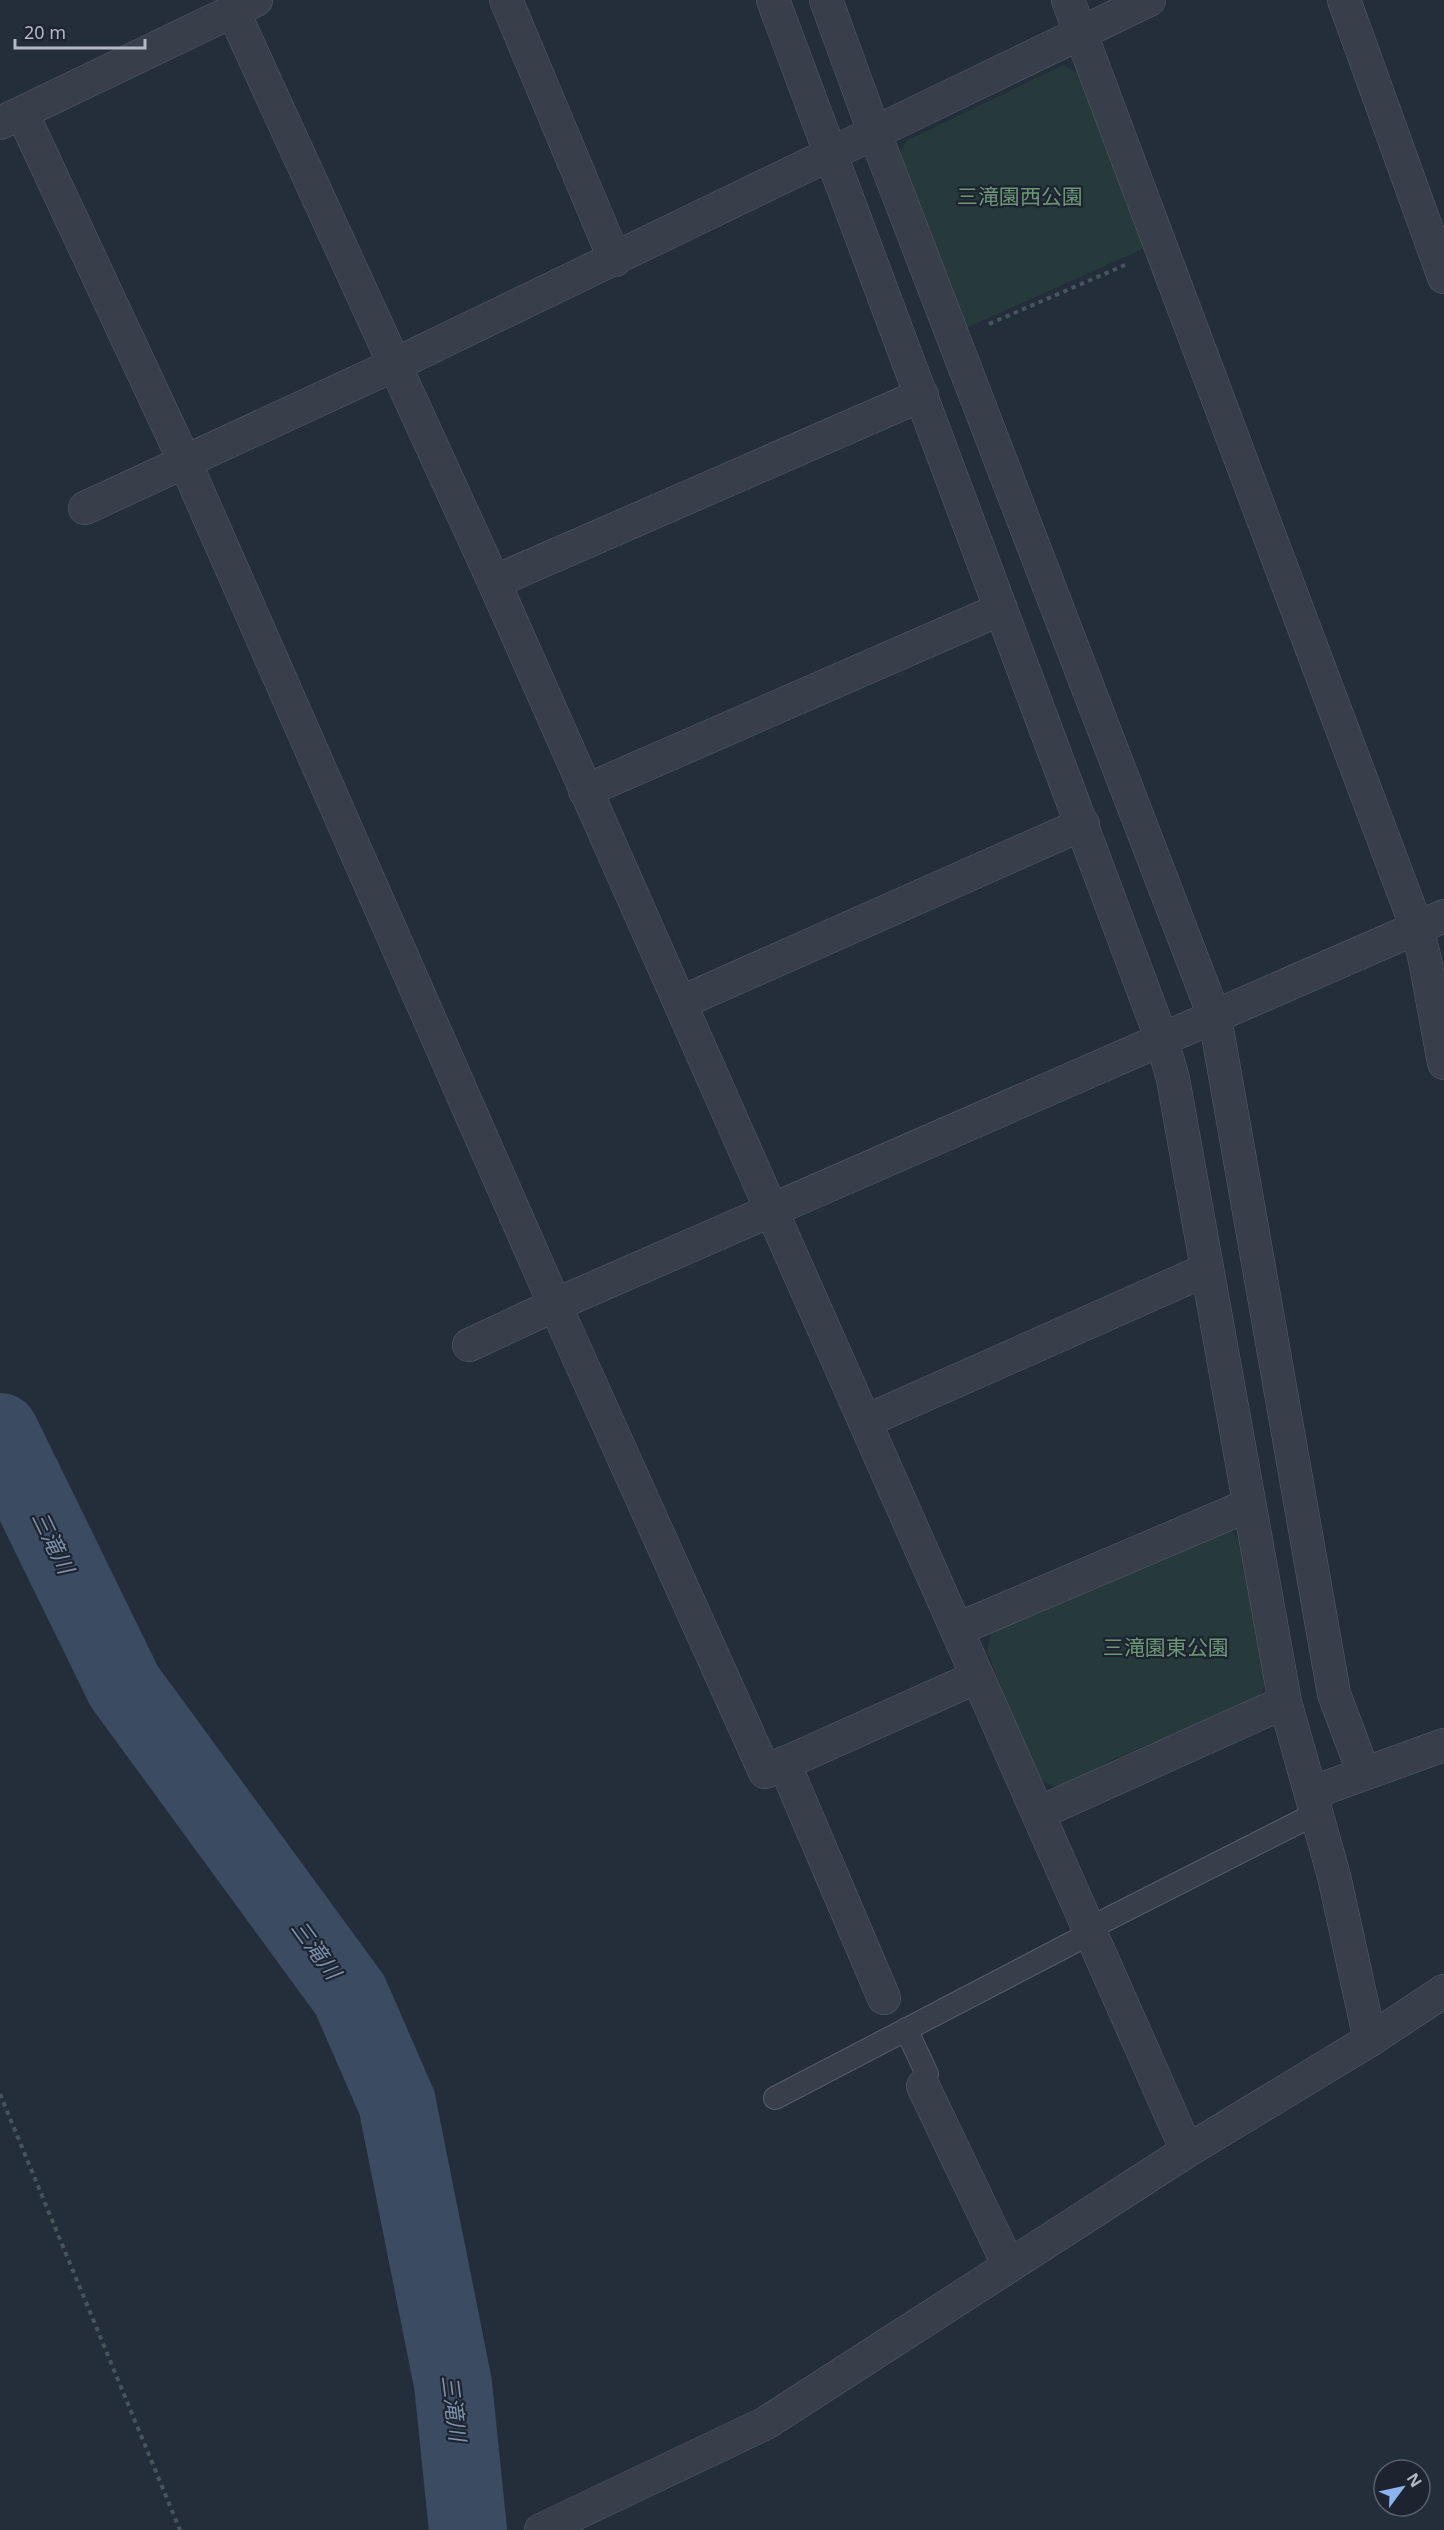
<svg xmlns="http://www.w3.org/2000/svg" width="1444" height="2530" font-family="'Noto Sans','Noto Sans JP',sans-serif">
  <style>
    .green { fill: #26393b }
    .lines { fill: none; stroke-linecap: round; stroke-linejoin: round }
    .river { stroke: #3a4b62; stroke-width: 78 }
    .service-casing { stroke: #565d69; stroke-width: 24 }
    .minor-casing { stroke: #565d69; stroke-width: 34 }
    .tertiary-casing { stroke: #565d69; stroke-width: 34 }
    .path { stroke: #445659; stroke-width: 4; stroke-dasharray: 4.5 4.5; stroke-linecap: butt }
    .service { stroke: #383f4b; stroke-width: 22 }
    .minor { stroke: #383f4b; stroke-width: 33 }
    .tertiary { stroke: #383f4b; stroke-width: 33 }
    .labels { text-anchor: middle; dominant-baseline: central; stroke-width: 4.5; stroke-linejoin: round; paint-order: stroke }
    .park-label { font-size: 21px; fill: #6c9676; stroke: #1d2430 }
    .water-label { font-size: 22px; font-style: italic; fill: #7c90ac; stroke: #1d2430 }
  </style>
  <rect width="100%" height="100%" fill="#242d3a"/>
  <!-- green -->
  <path class="green" d="M1063 65 1082 76 1143 249 964 329 899 157 906 141Z
    M1229 1529 1239 1539 1265 1683 1260 1699 1113 1759 1061 1789 1037 1779 987 1651 992 1631Z"/>
  <g class="lines">
    <!-- river -->
    <path class="river" d="M0 1432 124 1686 350 1995 397 2103 453 2384 468 2530"/>
    <!-- service casing -->
    <g class="service-casing">
      <path id="service" d="M1090 1928 1317 1813
        M906 2029 927 2074 923 2086
        M775 2098 1091 1933"/>
    </g>
    <!-- minor casing -->
    <g class="minor-casing">
      <path id="minor" d="M506 0 615 260
        M773 0 1162 1040 1173 1079 1285 1702 1334 1876 1370 2040
        M826 0 875 134 1215 1018 1334 1694 1364 1774
        M1068 0 1417 928 1425 960 1444 1063
        M1344 0 1444 277
        M233 11 494 582 1187 2151
        M22 113 185 462 555 1305 765 1772 977 1677
        M0 123 256 0
        M85 508 396 364 1149 0
        M494 582 922 395
        M585 791 1001 609
        M680 1003 1083 824
        M469 1345 555 1305 1444 916
        M866 1421 1206 1270
        M958 1629 1249 1505
        M784 1763 884 1998
        M1311 1793 1444 1745
        M1039 1813 1285 1702
        M923 2086 1009 2266"/>
    </g>
    <!-- tertiary casing -->
    <g class="tertiary-casing">
      <path id="tertiary" d="M541 2530 766 2423 1187 2151 1370 2040 1444 1991"/>
    </g>
    <!-- path -->
    <path class="path" d="M989 324 1125 265
      M0 2094 180 2530"/>
    <!-- service -->
    <use href="#service" class="service"/>
    <!-- minor -->
    <use href="#minor" class="minor"/>
    <!-- tertiary -->
    <use href="#tertiary" class="tertiary"/>
  </g>
  <g class="labels">
    <!-- park labels -->
    <g class="park-label">
      <text x="1020" y="196">三滝園西公園</text>
      <text x="1166" y="1647">三滝園東公園</text>
    </g>
    <!-- water labels -->
    <g class="water-label">
      <text transform="translate(54 1542) rotate(64)">三滝川</text>
      <text transform="translate(317 1949) rotate(54)">三滝川</text>
      <text transform="translate(455 2408) rotate(83)">三滝川</text>
    </g>
  </g>
  <!-- north arrow -->
  <g transform="translate(1402 2488) rotate(57)"><circle r="28" fill="#1d2430" stroke="#59606c" stroke-width="1.5"/>
  <path d="M0-4.5L10 22L0 15L-10 22Z" fill="#8eb3f1"/>
  <text y="-9" font-size="16" font-weight="bold" text-anchor="middle" fill="#b3bac6">N</text>
  </g>
  <!-- scale -->
  <path d="M15 39v9h130v-9" fill="none" stroke="#b3bac6" stroke-width="3"/>
  <text x="24" y="39" font-size="18" fill="#b3bac6" stroke="#1d2430" stroke-width="4.5" paint-order="stroke">20 m</text>
</svg>
